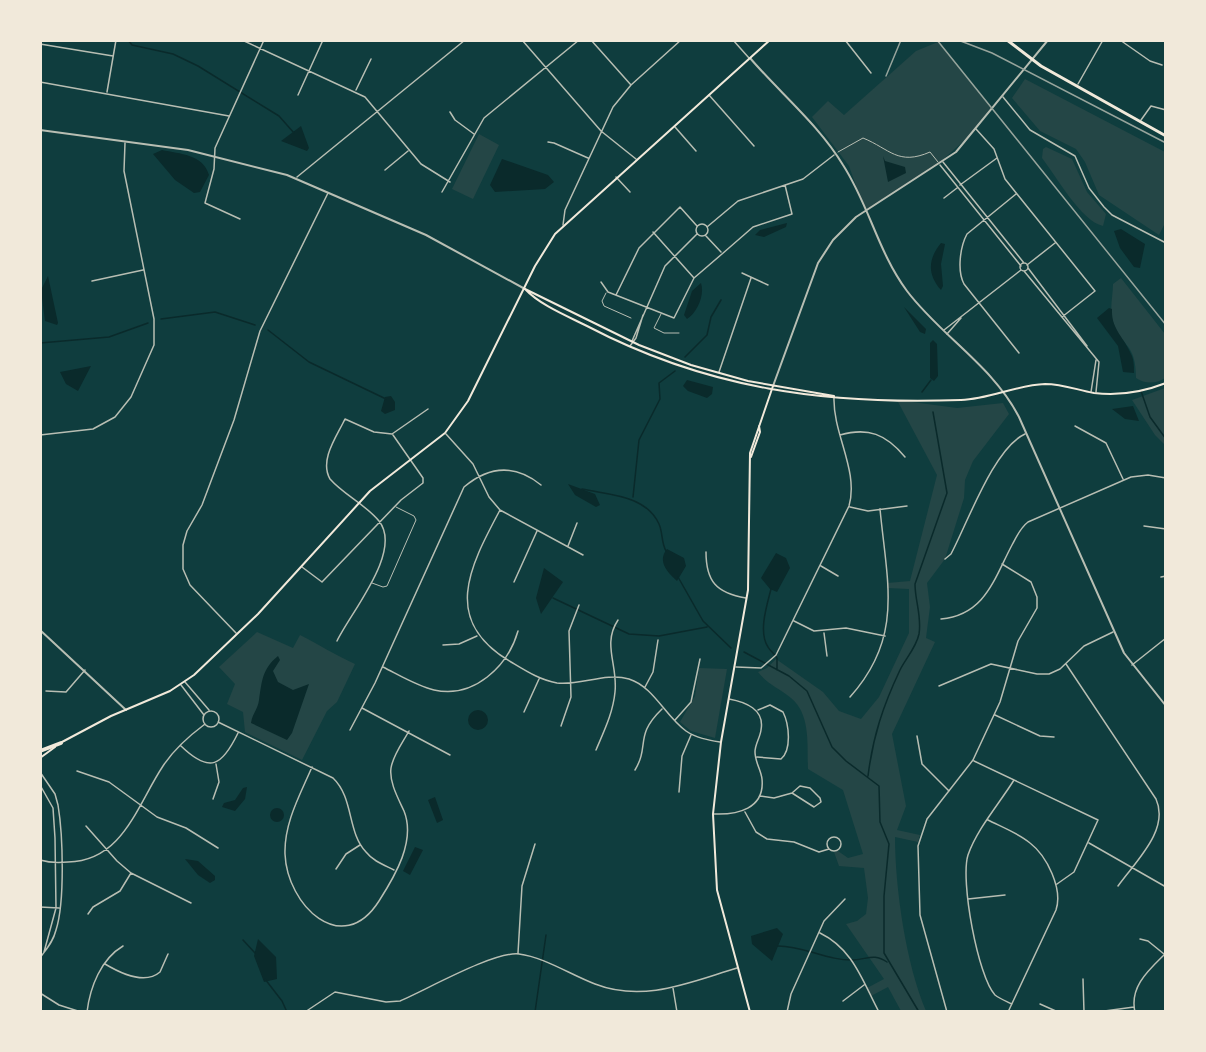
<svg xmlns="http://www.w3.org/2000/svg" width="1206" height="1052" font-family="Quicksand,sans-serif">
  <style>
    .green { fill: #244646 }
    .water { fill: #0a2a2b }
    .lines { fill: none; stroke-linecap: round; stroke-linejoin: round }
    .stream { stroke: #0a2a2b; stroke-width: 1.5 }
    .service { stroke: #b8beb3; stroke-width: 1 }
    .minor { stroke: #b8beb3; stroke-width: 1.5 }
    .tertiary { stroke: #b8beb3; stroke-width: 2 }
    .secondary { stroke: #f1e9da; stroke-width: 2 }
    .primary { stroke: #f1e9da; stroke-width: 3 }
    .motorway { stroke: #f1e9da; stroke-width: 4 }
    .rail { stroke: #97a49c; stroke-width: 1.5 }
  </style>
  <rect width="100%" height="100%" fill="#0f3d3e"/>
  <!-- green -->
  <path class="green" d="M938 42 992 109 967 138 938 164 865 211 849 166 812 117 828 101 844 115 916 51Z
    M1025 79 1165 152V223L1159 235 1099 195 1085 162 1076 149 1040 131 1012 98Z
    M479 134 499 145 473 199 452 189Z
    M1046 147 1072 159 1087 192 1106 214 1103 226C1081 221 1056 176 1042 158L1043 149Z
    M1121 278 1165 334V378C1156 384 1145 384 1136 378 1136 342 1121 347 1113 322 1109 311 1113 296 1113 284Z
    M1165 388H1166L1165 445 1155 435 1132 400Z
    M897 400 957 408 1003 403 1009 414 973 461 965 480 964 498 945 559 927 583 930 607 926 638 935 642 892 734 906 806 897 830 920 835 918 842 895 837C895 888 906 964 926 1011H901L888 987 871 996 867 988 884 979 846 924 857 921 866 914 868 898 864 868 839 866 834 852 838 851 848 858 863 854 843 790 808 769C807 746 811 714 791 698 779 688 767 684 758 672L767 668 776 659 823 692 839 711 861 719 879 697 909 633V589L887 588V583L910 581 937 475Z
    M257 632 293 648 300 635C320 645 335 655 355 664L337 702 327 711 302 760 245 732 243 712 227 704 235 684 219 667Z
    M699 668 727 669 715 738 691 731 680 722 695 696Z"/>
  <!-- water -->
  <path class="water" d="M301 126 309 148 307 151 281 141Z
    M162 150C180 154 203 154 209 175L200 192 194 193 175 180 153 154Z
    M883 156 885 161 905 167 906 173 888 182Z
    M502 159 548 175 554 182 545 189 495 192 490 185Z
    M787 223 786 227 764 237 755 235 760 230Z
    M1121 229 1145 244 1140 268 1134 267 1120 248 1114 231Z
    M941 243 945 244 941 264 943 286 941 290C927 274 928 259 941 243Z
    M48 276 58 323 57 325 45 321 41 290Z
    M701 283C705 295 697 313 687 319L684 315 692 291Z
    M904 307 926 329 925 334 920 332Z
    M1109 308 1112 309C1111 329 1124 337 1131 354 1134 359 1134 367 1134 373L1123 372 1118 346 1097 318Z
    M933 340 937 344 938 376 934 381 930 378V343Z
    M91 366 78 391 66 384 60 372Z
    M687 380 713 387 712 394 707 398 688 391 683 386Z
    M391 396 395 402V410L385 414 381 411 385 397Z
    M1133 406 1139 421 1125 419 1112 409Z
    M568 484 595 494 600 505 596 507 575 495Z
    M667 549 684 558 686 566 677 581C667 572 657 561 667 549Z
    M776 553 786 558 790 568 777 592 770 589 761 578Z
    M544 568 563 582 541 614 536 598Z
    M278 656 280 660 273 671 278 682 293 690 309 684 292 733 287 740 251 723C252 714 258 709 259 700 262 681 262 669 278 656Z
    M468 720a10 10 0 1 1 20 0a10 10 0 1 1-20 0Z
    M247 787 245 799 235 811 222 807 224 803 235 800 243 788Z
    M435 797 443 820 437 823 428 800Z
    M270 815a7 7 0 1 1 14 0a7 7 0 1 1-14 0Z
    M415 847 423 850 410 875 403 871Z
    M185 859 198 861 215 876V880L210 883 198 875Z
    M777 928 783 934 772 961 752 944 751 936Z
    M258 939 276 957 277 979 264 982 254 956Z"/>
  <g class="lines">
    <!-- stream -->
    <path class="stream" d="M128 40 132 45 173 54 198 66 279 116 294 133
      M161 319 215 312 255 325
      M268 330 309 362 386 399
      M40 343 109 337 148 323
      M685 357 707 335 711 317 721 300
      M1141 391 1150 417 1166 439
      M922 392 931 380
      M582 489C609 495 646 495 659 524 663 533 661 542 666 551
      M633 497 639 440 660 399 659 383 675 371
      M678 577 703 621 731 648
      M771 589C767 605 758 632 768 647 770 651 775 654 777 658V670
      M553 598 629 634 659 636 707 627
      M744 652 789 676 807 691 832 747 846 761 879 786 880 822 889 844 884 896V953L919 1012
      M868 776C873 736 883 706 900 670 906 658 916 648 919 634 922 617 915 601 915 584L947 493 933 412
      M243 940 255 953
      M778 946C804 946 828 961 854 960 868 959 874 953 887 962
      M265 979 282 1001 287 1012
      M535 1012 546 935"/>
    <!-- service -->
    <path class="service" d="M838 152 863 138C890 149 898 166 930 152L938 162
      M606 293 602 301 604 306 631 318
      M661 314 654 328 664 333H679
      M372 583 383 587 387 586 416 520 414 516 396 507"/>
    <!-- minor -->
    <path class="minor" d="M242 40 365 97 421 164 450 182
      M522 40 601 131 636 159
      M591 40 631 85
      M733 40 749 58
      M845 40 871 73
      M1120 40 1150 61 1162 65
      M40 44 113 56
      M40 82 229 116
      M1078 84 1103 40
      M356 90 371 59
      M107 92 116 40
      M298 95 323 40
      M709 95 754 146
      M1003 97 1030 130 1075 156 1089 188 1104 207 1112 215 1166 243
      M450 112 455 120 474 134
      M1141 120 1151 106 1166 110
      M675 127 696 151
      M976 129 994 149 1005 179 1095 291 1062 317
      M548 142 554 143 588 158
      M943 162 1024 263
      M940 165 1021 266
      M385 170 408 151
      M297 177 465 40
      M616 177 630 192
      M960 185 997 158
      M442 192 484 118 579 40
      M1016 194 967 234C960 247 957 271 964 284L1019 353
      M944 198 957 188
      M240 219 205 203 214 169 215 148 264 40
      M696 230a6 6 0 1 1 12 0a6 6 0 1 1-12 0Z
      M563 225 565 210 613 107 631 85 681 40
      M707 227 738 201 803 179 834 155
      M653 232 694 278
      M706 236 721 252
      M1020 267a4 4 0 1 1 8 0a4 4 0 1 1-8 0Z
      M1027 265 1055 243
      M1028 268 1087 346
      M1024 271 1099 362 1096 392
      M742 273 768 285
      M92 281 143 270
      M601 282 608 292 674 318 694 278 722 254 753 227 792 214 785 185
      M616 295 639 248 680 207 697 226
      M944 330 1021 270
      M947 334 961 318
      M632 341 665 266 697 234
      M630 346 636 338 643 315
      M719 372 751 278
      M1091 392 1096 360
      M1075 426 1106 443 1123 479
      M446 434 473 464 489 497 500 510 583 555
      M40 435 93 429 115 417 131 397 154 345V319L124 171 125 143
      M840 435C868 427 886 434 905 457
      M850 507 868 511 907 506
      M500 510C469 568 441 621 511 662 526 671 540 680 557 683 580 686 605 672 629 679 654 687 665 716 686 731 696 738 708 740 720 742
      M1144 526 1166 529
      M568 546 577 523
      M706 552C706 581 716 593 746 598
      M945 559 951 554C968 522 994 448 1025 434
      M821 566 838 576
      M302 567 322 582 401 500 423 483V478L393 435
      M1161 577 1166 576
      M514 582 537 531
      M941 619C985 615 994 579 1012 545 1017 536 1020 528 1028 522L1131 477 1148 475 1166 478
      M794 621 814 631 846 628 885 636
      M236 633 190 585 183 569V545L187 531 202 505 234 420 260 331 328 193
      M824 633 827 656
      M337 641C351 612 403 551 379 521 365 504 344 495 330 479 319 460 337 436 345 419L374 432 392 434 428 409
      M443 645 459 644 477 636
      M1066 664 1156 799C1170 830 1135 862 1118 886
      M1132 665 1166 638
      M383 667C399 675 417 686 434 690 474 699 508 666 518 631
      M736 667 761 668 776 655 849 506C859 471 833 434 834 398
      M185 682 209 710
      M181 685 204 715
      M939 686 991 664 1037 674H1049L1060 669 1084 646 1113 632
      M645 687 653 672 658 640
      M46 691 66 692 85 670
      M850 697C904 637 887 583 880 509
      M362 708 450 755
      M203 719a8 8 0 1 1 16 0a8 8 0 1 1-16 0Z
      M524 712 539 679
      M995 715 1040 736 1054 737
      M675 720 691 702 700 659
      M218 722 333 778C354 798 347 832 366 852 373 861 384 865 394 870
      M561 726 571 697 569 631 579 605
      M350 730 375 683 464 487C489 466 515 464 541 485
      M917 736 922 764 949 791
      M181 746C210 774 222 766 238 733
      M596 750C604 731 613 713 615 692 618 665 602 644 618 620
      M757 757 781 759C792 750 789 724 783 712L770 705 758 710
      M974 761 1098 820 1074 872 1057 884
      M312 767C300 795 284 823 285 854 287 905 342 959 379 901 395 876 416 841 404 811 398 798 389 782 391 768 393 755 403 742 409 731
      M635 770C650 745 634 736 662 709
      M77 771 109 782 157 817 186 828 218 848
      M40 772 55 794 58 805C63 835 65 902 56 930 53 942 47 948 40 958
      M40 785 53 808 55 838 56 908 44 952
      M679 792 682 756 691 735
      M760 796 774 798 792 793 814 807 821 802 820 798 810 788 800 786 792 793
      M213 799 219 782 216 764
      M745 812 756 832 767 839 794 842 819 852 829 849
      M714 814C737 815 765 809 762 779 761 770 755 762 755 752 755 744 760 738 761 730 765 709 745 702 729 699
      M988 820C1002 827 1018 833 1030 843 1047 856 1063 889 1056 910L1008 1012
      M86 826 117 861 131 873 191 903
      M827 844a7 7 0 1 1 14 0a7 7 0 1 1-14 0Z
      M1089 843 1166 887
      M40 860C50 863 58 863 68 862 123 861 137 805 163 766 174 749 189 736 205 724
      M336 869 346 854 360 845
      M968 899 1005 895
      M40 907 59 908
      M88 914 93 907 120 891 131 873
      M820 933C853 949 862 980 879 1012
      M1140 939 1148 941 1164 954
      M518 953 522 886 535 844
      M105 964C120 973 145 985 160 972L168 954
      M1083 979 1084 1012
      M673 988 677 1012
      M40 993 59 1005 81 1012
      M843 1001 864 985
      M1012 1004C1006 1001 1000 999 995 995 978 977 960 880 968 855 977 829 999 804 1014 780
      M1040 1004 1058 1012
      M87 1012C90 987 101 959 123 946
      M305 1012 335 992 386 1002 400 1001C426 990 494 951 519 954 544 957 571 975 595 984 644 1003 690 982 737 968
      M787 1012 791 994 824 921 845 899
      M947 1012 920 915 918 846 927 819 973 760 1000 702 1018 641 1037 608V597L1031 582 1002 564
      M1097 1012 1134 1007
      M1135 1012C1129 986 1150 969 1166 953"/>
    <!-- tertiary -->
    <path class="tertiary" d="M750 58C780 93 819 125 843 165 869 205 878 252 907 291 941 336 993 366 1019 417L1124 653 1166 706
      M40 130 188 150 287 175 426 235 525 289
      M773 386 818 263 833 240 856 217 956 152 1048 40
      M40 630 126 710"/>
    <!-- secondary -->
    <path class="secondary" d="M525 289C540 305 567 316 587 326 707 389 826 405 961 400 990 399 1016 385 1045 384 1063 384 1077 390 1094 393 1118 396 1143 392 1166 383
      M525 289 639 345 691 365 748 381 834 396
      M751 457 760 432 759 426
      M62 742 111 716 170 691 194 675 258 614 370 491 445 433 468 401 535 266 555 234 770 40
      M40 758 55 747
      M750 1012 717 890 713 814 721 742 748 590 750 453 773 386"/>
    <!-- primary -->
    <path class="primary" d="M1007 40 1041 66 1166 136"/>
    <!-- motorway -->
    <path class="motorway" d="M40 751 61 743"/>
    <!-- rail -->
    <path class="rail" d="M937 40 1166 325
      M958 40 992 53 1166 143
      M886 76 901 40"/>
  </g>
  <!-- border -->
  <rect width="1206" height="1052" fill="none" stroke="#f1e9da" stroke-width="84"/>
</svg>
